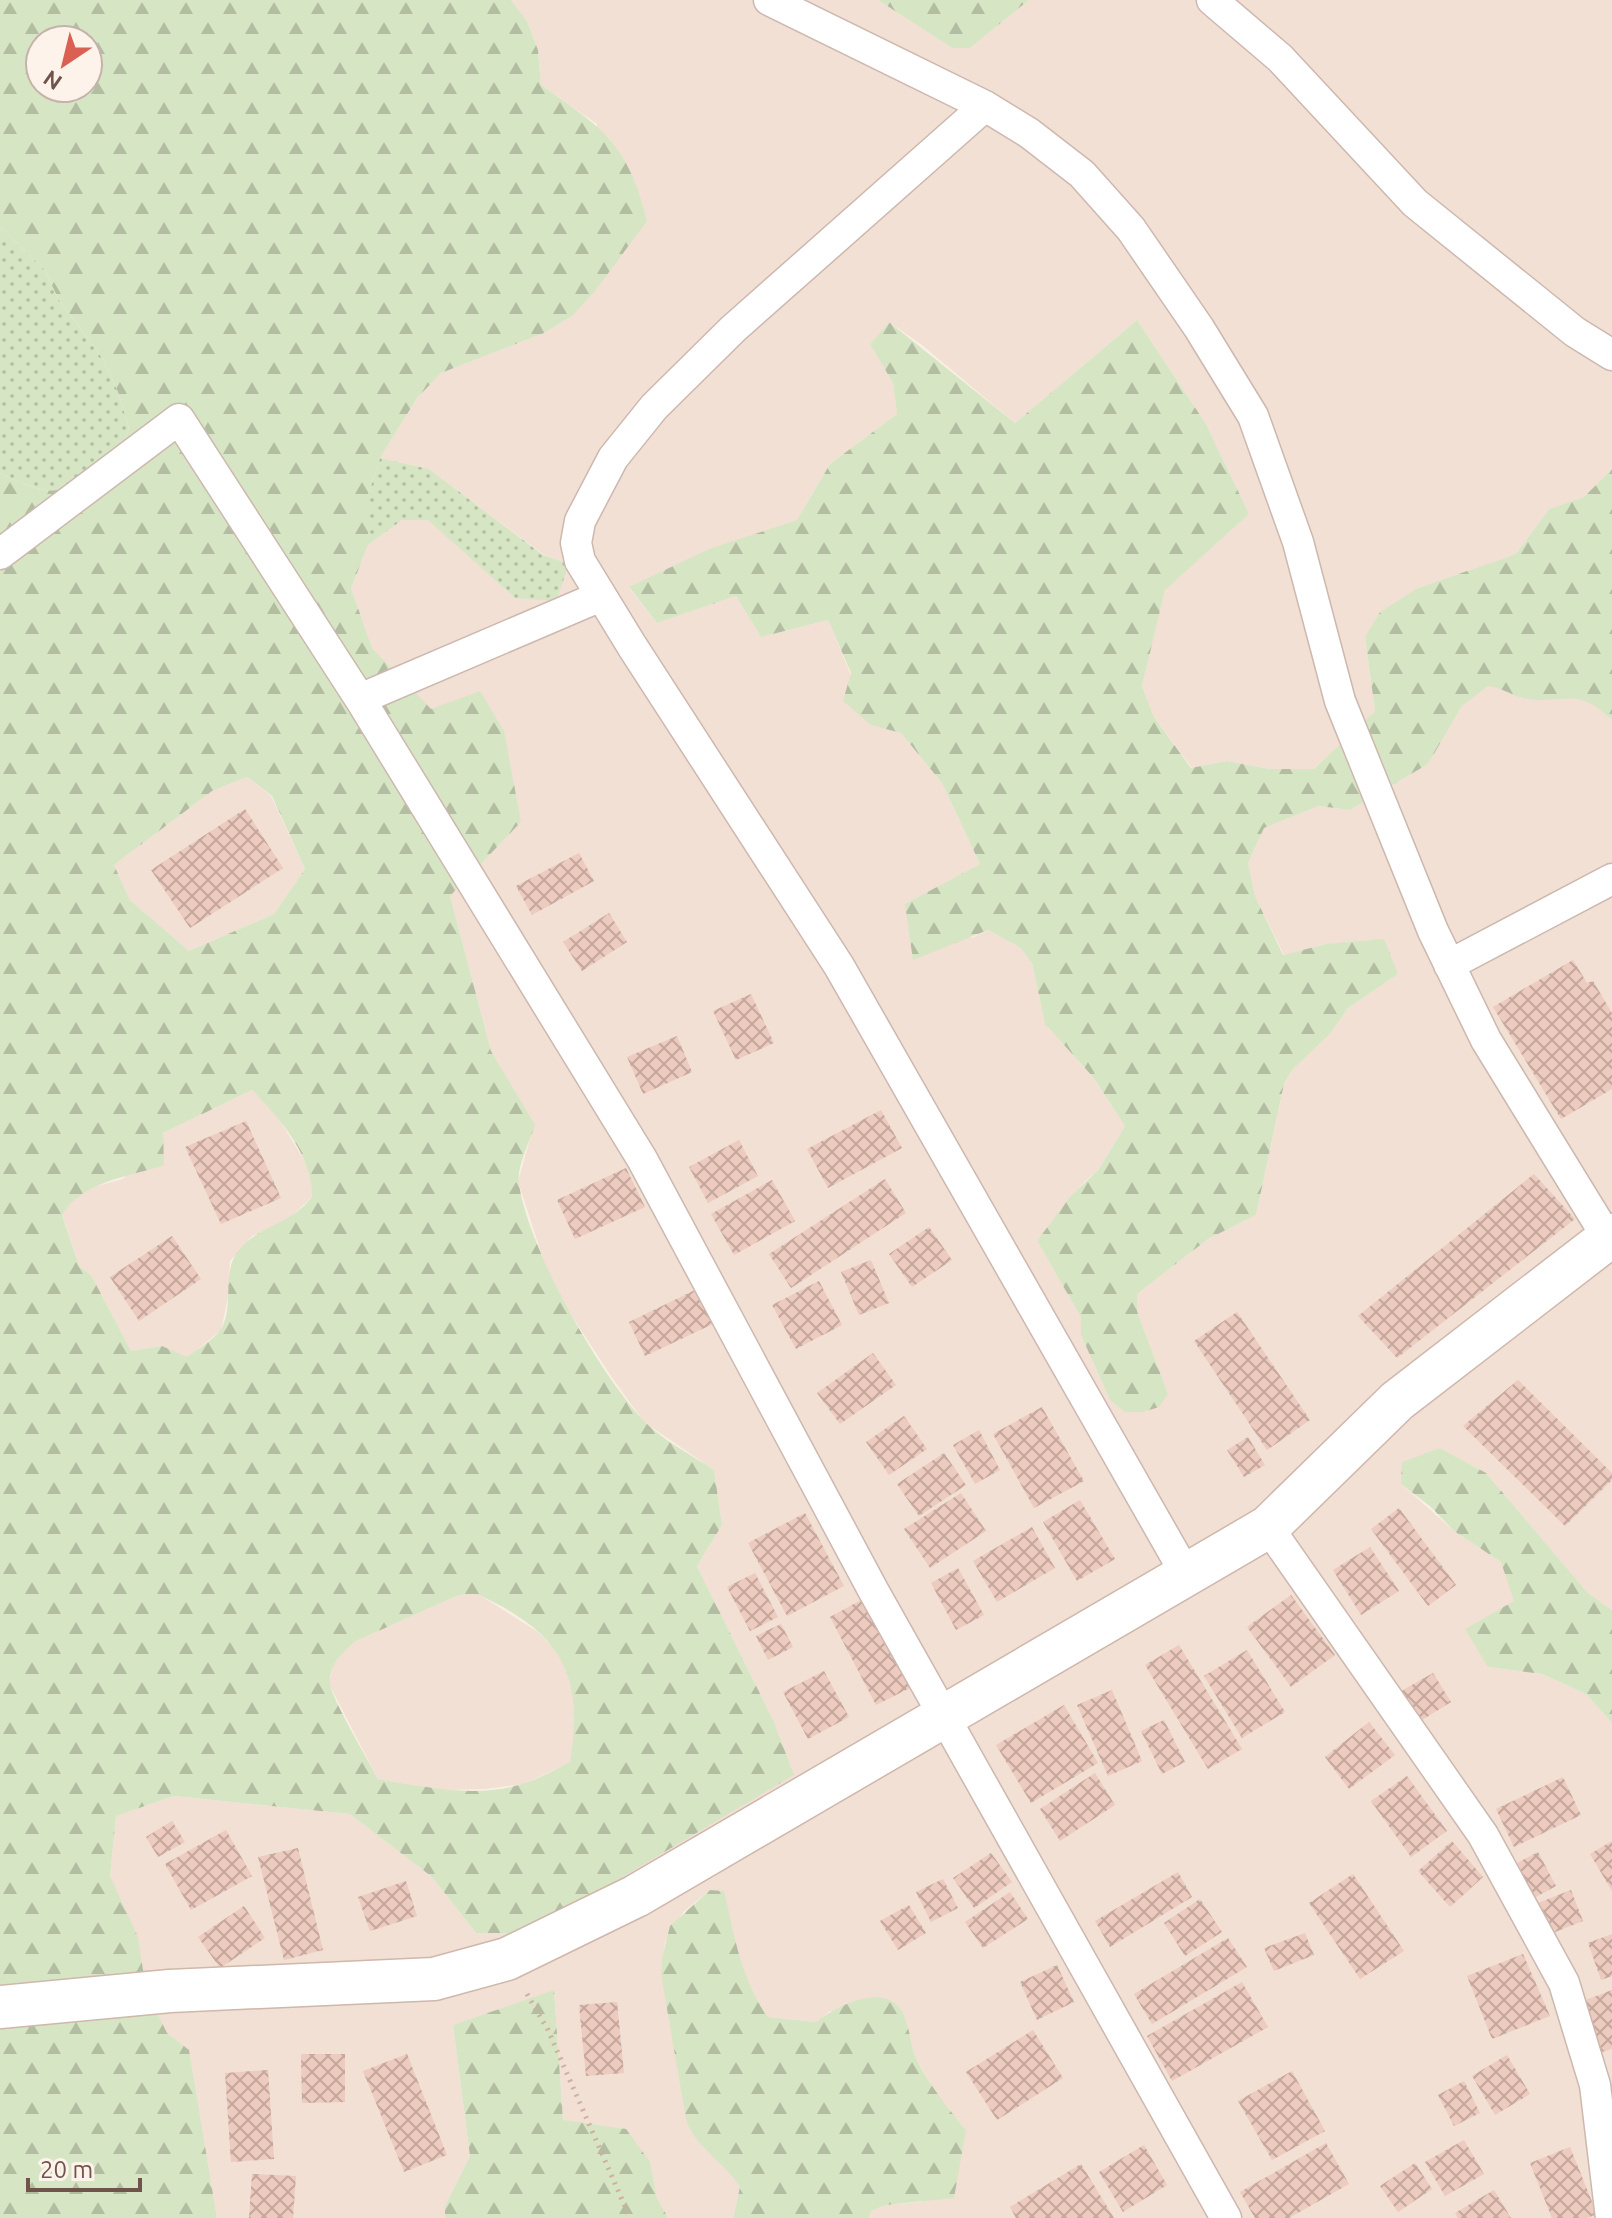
<svg xmlns="http://www.w3.org/2000/svg" width="1612" height="2218" font-family="Ubuntu,sans-serif">
  <style>
    .residential { fill: #f1e0d3 }
    .grass { fill: url(#grass-dots) }
    .forest { fill: url(#forest-firs); fill-rule: evenodd }
    .building { fill: url(#building-cross-hatch) }
    .lines { fill: none; stroke-linecap: round; stroke-linejoin: round }
    .minor-casing { stroke: #cdb8af; stroke-width: 33 }
    .secondary-casing { stroke: #cfb7ac; stroke-width: 45 }
    .path { stroke: #d2aea2; stroke-width: 5; stroke-dasharray: 2 6; stroke-linecap: butt }
    .minor { stroke: #fff; stroke-width: 30 }
    .secondary { stroke: #fff; stroke-width: 42 }
  </style>
  <defs>
    <pattern id="grass-dots" width="8" height="8" patternUnits="userSpaceOnUse" patternTransform="scale(2)"><rect width="8" height="8" fill="#d6e6c4"/><path d="M2 2h.1M6 6h.1" fill="none" stroke="#b2bda1" stroke-width="1.8" stroke-linecap="round"/></pattern>
    <pattern id="forest-firs" width="22" height="20" patternUnits="userSpaceOnUse" patternTransform="scale(2)"><rect width="22" height="20" fill="#d6e6c4"/><path d="M5 1l3.5 6h-7zM16 11l3.5 6h-7z" fill="#b2bda1"/></pattern>
    <pattern id="building-cross-hatch" width="8" height="8" patternUnits="userSpaceOnUse" patternTransform="scale(2)"><rect width="8" height="8" fill="#edcbbe"/><path d="M0 0l8 8M0 8l8-8" fill="none" stroke="#c4a79d"/></pattern>
  </defs>
  <rect width="100%" height="100%" fill="#faefe4"/>
  <!-- residential -->
  <path class="residential" d="M511 0H878L952 48H970L1029 0H1612V469L1584 497 1549 509 1516 554 1418 588 1365 637 1375 711 1314 769H1270L1227 761 1192 768 1154 717 1142 686 1165 589 1249 514 1206 424 1137 320 1015 423 922 345 889 322 870 344 893 383 897 414 830 464 797 520 629 588 657 623 736 596 761 637 828 620 871 724 901 733 942 783 980 864 906 904 972 938 988 930 1022 948 1032 963 1045 1024 1093 1077 1125 1126 1099 1169 1084 1182 1037 1241 1081 1317V1335L1110 1400 1168 1394 1137 1311V1294L1208 1239 1256 1215 1284 1085 1292 1070 1331 1033 1348 1008 1398 974 1326 944 1284 955 1255 896 1248 863 1264 828 1319 806 1350 810 1428 764 1462 706 1488 685 1506 688 1521 698H1580L1598 706 1612 720V1610L1588 1593 1486 1473 1440 1448 1401 1484 1454 1531 1501 1562 1515 1601 1488 1667 1542 1674 1586 1694 1612 1723V2218H869L871 2211 886 2205 921 2202 966 2130 936 2094 915 2056 906 2021 830 2011 817 2022 768 2017 750 1991 735 1951 724 1891 710 1890 683 1912 665 1942 661 1974 702 2146 731 2172 740 2187 733 2218H668L657 2198 650 2162 563 2120 554 1991 453 2025 470 2156 445 2206V2218H217L189 2051 167 2033 146 1990 110 1876 116 1816 174 1796 350 1814 432 1877 476 1933 773 1720 697 1566 722 1525 714 1470 644 1422 613 1379 566 1307 544 1262 518 1181 534 1125 491 1051 450 896 521 822 431 710 372 648 351 588 368 545 402 520H429L515 598 568 564 544 555 429 469 380 458 417 398 441 373 544 333 572 316 597 124 541 85 538 50 527 21Z
    M247 777 271 796 305 869 274 914 189 951 130 900 114 865 212 791Z
    M252 1090 277 1116 306 1163 312 1180V1197L284 1223 252 1236 230 1261 228 1297 221 1330 187 1358 162 1346 131 1351 91 1275 79 1266 62 1214 71 1200 86 1189 123 1179 163 1133Z
    M478 1594 538 1632 562 1656 575 1694 576 1729 571 1762 524 1784 486 1789 441 1790 378 1779 329 1684 333 1666 342 1652 356 1641 459 1595Z"/>
  <!-- grass -->
  <path class="grass" d="M0 227 44 269 59 300 103 359 118 392 129 428 118 461C66 491 59 503 0 473Z
    M380 458 429 469 543 555 569 564 556 601 515 598 428 520H402L368 545V495Z"/>
  <!-- forest -->
  <path class="forest" d="M0 0H511L527 21 538 50 541 85C604 129 628 144 647 221L595 291 572 316 544 333 441 373 417 398 380 458 368 495V545L351 588 372 648 431 709 480 691 504 731 521 822 450 896 491 1051 535 1125C530 1141 516 1168 519 1184 528 1248 599 1374 644 1421 662 1440 692 1455 714 1470L722 1525 697 1566 773 1720 794 1775 567 1910 519 1933H476L432 1877 350 1814 174 1796 116 1816 110 1876 138 1937 146 1990 167 2033 189 2050 217 2218H0V473C59 503 66 491 118 461L129 428 118 392 103 359 59 300 44 269 0 227ZM40 40H88V88H40ZM247 777 272 796 305 869 274 914 189 951 130 900 114 865 212 791ZM252 1090C280 1119 313 1156 312 1197 288 1227 258 1225 238 1251 221 1273 235 1306 221 1329 214 1340 196 1350 187 1357L162 1346 131 1351 91 1275 79 1266 62 1215C82 1181 129 1177 164 1165L163 1133ZM477 1594C560 1632 585 1673 570 1762 556 1769 541 1778 525 1783 479 1799 425 1787 378 1779 369 1761 331 1698 330 1683 329 1665 343 1651 356 1641L459 1595Z
    M878 0H1029L970 48H952Z
    M1137 320 1206 424 1249 514 1165 590 1142 686 1154 717 1191 768 1227 761 1270 769H1314L1375 711 1365 637 1380 612 1418 588 1516 554 1549 509 1584 497 1612 469V720C1575 684 1565 706 1523 698 1512 696 1504 688 1488 686L1462 706 1428 764 1350 810 1319 806 1264 828 1248 863 1255 896 1283 955 1326 944 1384 939 1398 974 1348 1008 1331 1033 1292 1070 1284 1084 1256 1215 1208 1239 1137 1294V1311L1168 1394 1159 1407 1143 1412H1125L1110 1400 1081 1335V1317L1037 1241 1070 1197 1099 1169 1125 1126 1093 1077 1045 1024 1032 963 1021 948 988 930 913 960 905 904 980 864 942 783 901 733 871 725 843 701 851 673 828 620 761 637 736 596 657 623 629 587 709 549 797 520 830 464 897 414 893 383 870 344 889 322 1015 423Z
    M1440 1448 1486 1473 1588 1593 1612 1610V1723L1586 1694 1542 1674 1488 1667 1465 1629 1514 1601 1501 1562 1454 1531 1431 1507 1401 1484 1402 1462Z
    M710 1890 724 1891C735 1937 740 1977 768 2017L816 2022C834 2008 876 1985 897 2005 910 2018 909 2042 916 2058 929 2085 947 2107 966 2130L954 2198 886 2205 871 2211 869 2218H733L740 2187C724 2161 695 2148 686 2119L661 1974 662 1958 670 1926Z
    M554 1990 563 2120 626 2129 650 2162 657 2198 668 2218H445V2206L470 2156 453 2025Z"/>
  <!-- building -->
  <path class="building" d="M245 809 283 868 190 928 151 870Z
    M579 853 594 881 532 915 516 886Z
    M609 913 627 942 582 971 563 942Z
    M1573 960 1587 983 1593 981 1612 1013V1089L1561 1119 1493 1007Z
    M751 994 774 1043 736 1060 713 1011Z
    M677 1036 692 1072 643 1094 627 1057Z
    M881 1110 902 1148 828 1188 807 1149Z
    M246 1121 281 1198 221 1224 185 1147Z
    M739 1140 758 1176 708 1203 689 1167Z
    M626 1168 645 1207 575 1239 557 1200Z
    M1534 1174 1575 1219 1397 1358 1358 1316Z
    M885 1179 906 1213 791 1288 769 1254Z
    M772 1180 795 1221 734 1255 711 1214Z
    M929 1227 952 1260 912 1287 889 1254Z
    M172 1236 201 1279 139 1321 110 1277Z
    M871 1260 889 1303 859 1315 841 1272Z
    M819 1281 842 1325 796 1349 772 1305Z
    M697 1289 713 1324 645 1356 629 1322Z
    M1237 1312 1310 1420 1267 1450 1194 1341Z
    M873 1353 896 1385 840 1424 817 1393Z
    M1518 1380 1612 1473V1480L1565 1526 1463 1426Z
    M1042 1407 1084 1481 1034 1508 993 1434Z
    M904 1416 927 1449 889 1475 866 1442Z
    M979 1430 1000 1470 975 1484 953 1445Z
    M1248 1437 1265 1465 1244 1477 1227 1450Z
    M944 1453 966 1485 919 1516 897 1484Z
    M961 1493 986 1531 930 1568 904 1529Z
    M1080 1500 1115 1559 1077 1581 1043 1522Z
    M1399 1508 1456 1585 1428 1606 1371 1529Z
    M805 1513 844 1586 787 1616 748 1543Z
    M1032 1527 1055 1568 997 1602 973 1561Z
    M1370 1547 1399 1591 1361 1615 1333 1570Z
    M958 1568 984 1615 956 1630 931 1583Z
    M755 1573 778 1617 750 1631 727 1587Z
    M1291 1595 1335 1655 1291 1687 1247 1627Z
    M863 1599 910 1688 876 1705 830 1617Z
    M781 1624 793 1647 768 1660 756 1636Z
    M1179 1645 1242 1749 1208 1769 1145 1665Z
    M1247 1650 1285 1712 1242 1738 1204 1676Z
    M824 1671 849 1717 808 1739 783 1692Z
    M1433 1673 1451 1702 1414 1725 1396 1694Z
    M1112 1690 1142 1761 1108 1776 1077 1705Z
    M1064 1705 1098 1763 1031 1803 996 1745Z
    M1164 1720 1185 1762 1162 1774 1141 1731Z
    M1369 1722 1395 1755 1349 1789 1325 1757Z
    M1095 1773 1115 1805 1060 1841 1040 1809Z
    M1407 1776 1447 1831 1411 1857 1371 1801Z
    M1563 1777 1581 1815 1514 1847 1496 1809Z
    M172 1821 185 1842 158 1857 146 1837Z
    M226 1830 252 1876 191 1910 165 1864Z
    M1452 1841 1483 1877 1450 1907 1418 1871Z
    M1612 1841V1891L1590 1854Z
    M298 1848 323 1950 284 1960 258 1857Z
    M1538 1852 1556 1886 1534 1898 1515 1864Z
    M991 1853 1012 1882 974 1908 953 1878Z
    M1178 1872 1192 1897 1110 1947 1095 1921Z
    M1353 1874 1404 1951 1360 1979 1309 1903Z
    M943 1879 958 1908 931 1922 916 1892Z
    M406 1881 417 1916 370 1931 358 1897Z
    M1571 1890 1583 1921 1550 1934 1538 1903Z
    M1010 1892 1028 1919 983 1948 965 1922Z
    M1200 1899 1222 1932 1185 1956 1164 1923Z
    M909 1905 926 1933 898 1950 880 1921Z
    M244 1906 265 1938 220 1968 198 1937Z
    M1305 1933 1314 1955 1274 1971 1264 1948Z
    M1612 1934V1976L1601 1980 1588 1943Z
    M1228 1938 1247 1967 1152 2024 1134 1994Z
    M1523 1954 1550 2016 1492 2039 1467 1976Z
    M1057 1965 1074 2002 1037 2020 1020 1982Z
    M1242 1982 1268 2027 1172 2081 1147 2036Z
    M1612 1990V2049L1602 2052 1583 2001Z
    M617 2002 624 2073 586 2076 579 2005Z
    M1033 2030 1063 2078 997 2120 966 2072Z
    M301 2054H345V2102L302 2103Z
    M407 2054 447 2155 404 2172 363 2071Z
    M1507 2055 1530 2094 1495 2115 1472 2076Z
    M268 2070 274 2159 231 2162 225 2073Z
    M1292 2071 1325 2131 1272 2160 1238 2101Z
    M1464 2081 1480 2113 1454 2126 1438 2095Z
    M1464 2140 1484 2174 1445 2196 1425 2162Z
    M1326 2143 1349 2184 1289 2218H1255L1240 2192Z
    M1144 2145 1167 2185 1123 2212 1099 2172Z
    M1570 2147 1597 2214 1587 2218H1552L1530 2163Z
    M1415 2163 1432 2189 1398 2212 1380 2186Z
    M1081 2164 1114 2218H1016L1010 2207Z
    M252 2174 296 2176 293 2218H249Z
    M1494 2190 1511 2218H1458L1455 2213Z"/>
  <g class="lines">
    <!-- minor casing -->
    <g class="minor-casing">
      <path id="minor" d="M769 0 985 106 1029 133 1082 174 1131 229 1199 328 1253 416 1298 542 1340 701 1433 931 1486 1040 1607 1237
        M1212 0 1280 58 1415 203 1575 332 1612 355
        M985 106 733 329 654 407 613 458 580 521 576 543 580 561 632 646 839 966 1187 1576
        M0 554 179 419 360 699
        M601 596 360 699 642 1159 873 1590 1226 2218
        M1449 965 1612 879
        M1268 1527 1483 1835 1564 1983 1595 2085 1611 2218"/>
    </g>
    <!-- secondary casing -->
    <g class="secondary-casing">
      <path id="secondary" d="M0 2007 170 1991 434 1979 507 1959 636 1896 1268 1527 1397 1401 1612 1235"/>
    </g>
    <!-- path -->
    <path class="path" d="M527 1994 548 2030 630 2218"/>
    <!-- minor -->
    <use href="#minor" class="minor"/>
    <!-- secondary -->
    <use href="#secondary" class="secondary"/>
  </g>
  <!-- north arrow -->
  <g transform="translate(64 64) rotate(215)"><circle r="38" fill="#fdf3ea" stroke="#c5b3ab" stroke-width="2"/>
  <path d="M0-6L14 30L0 20L-14 30Z" fill="#da6054"/>
  <text y="-12" font-size="22" font-weight="bold" text-anchor="middle" fill="#70544c">N</text>
  </g>
  <!-- scale -->
  <path d="M28 2178v12h112v-12" fill="none" stroke="#70544c" stroke-width="4"/>
  <text x="40" y="2178" font-size="24" fill="#70544c" stroke="#fdf3ea" stroke-width="6" paint-order="stroke">20 m</text>
</svg>
